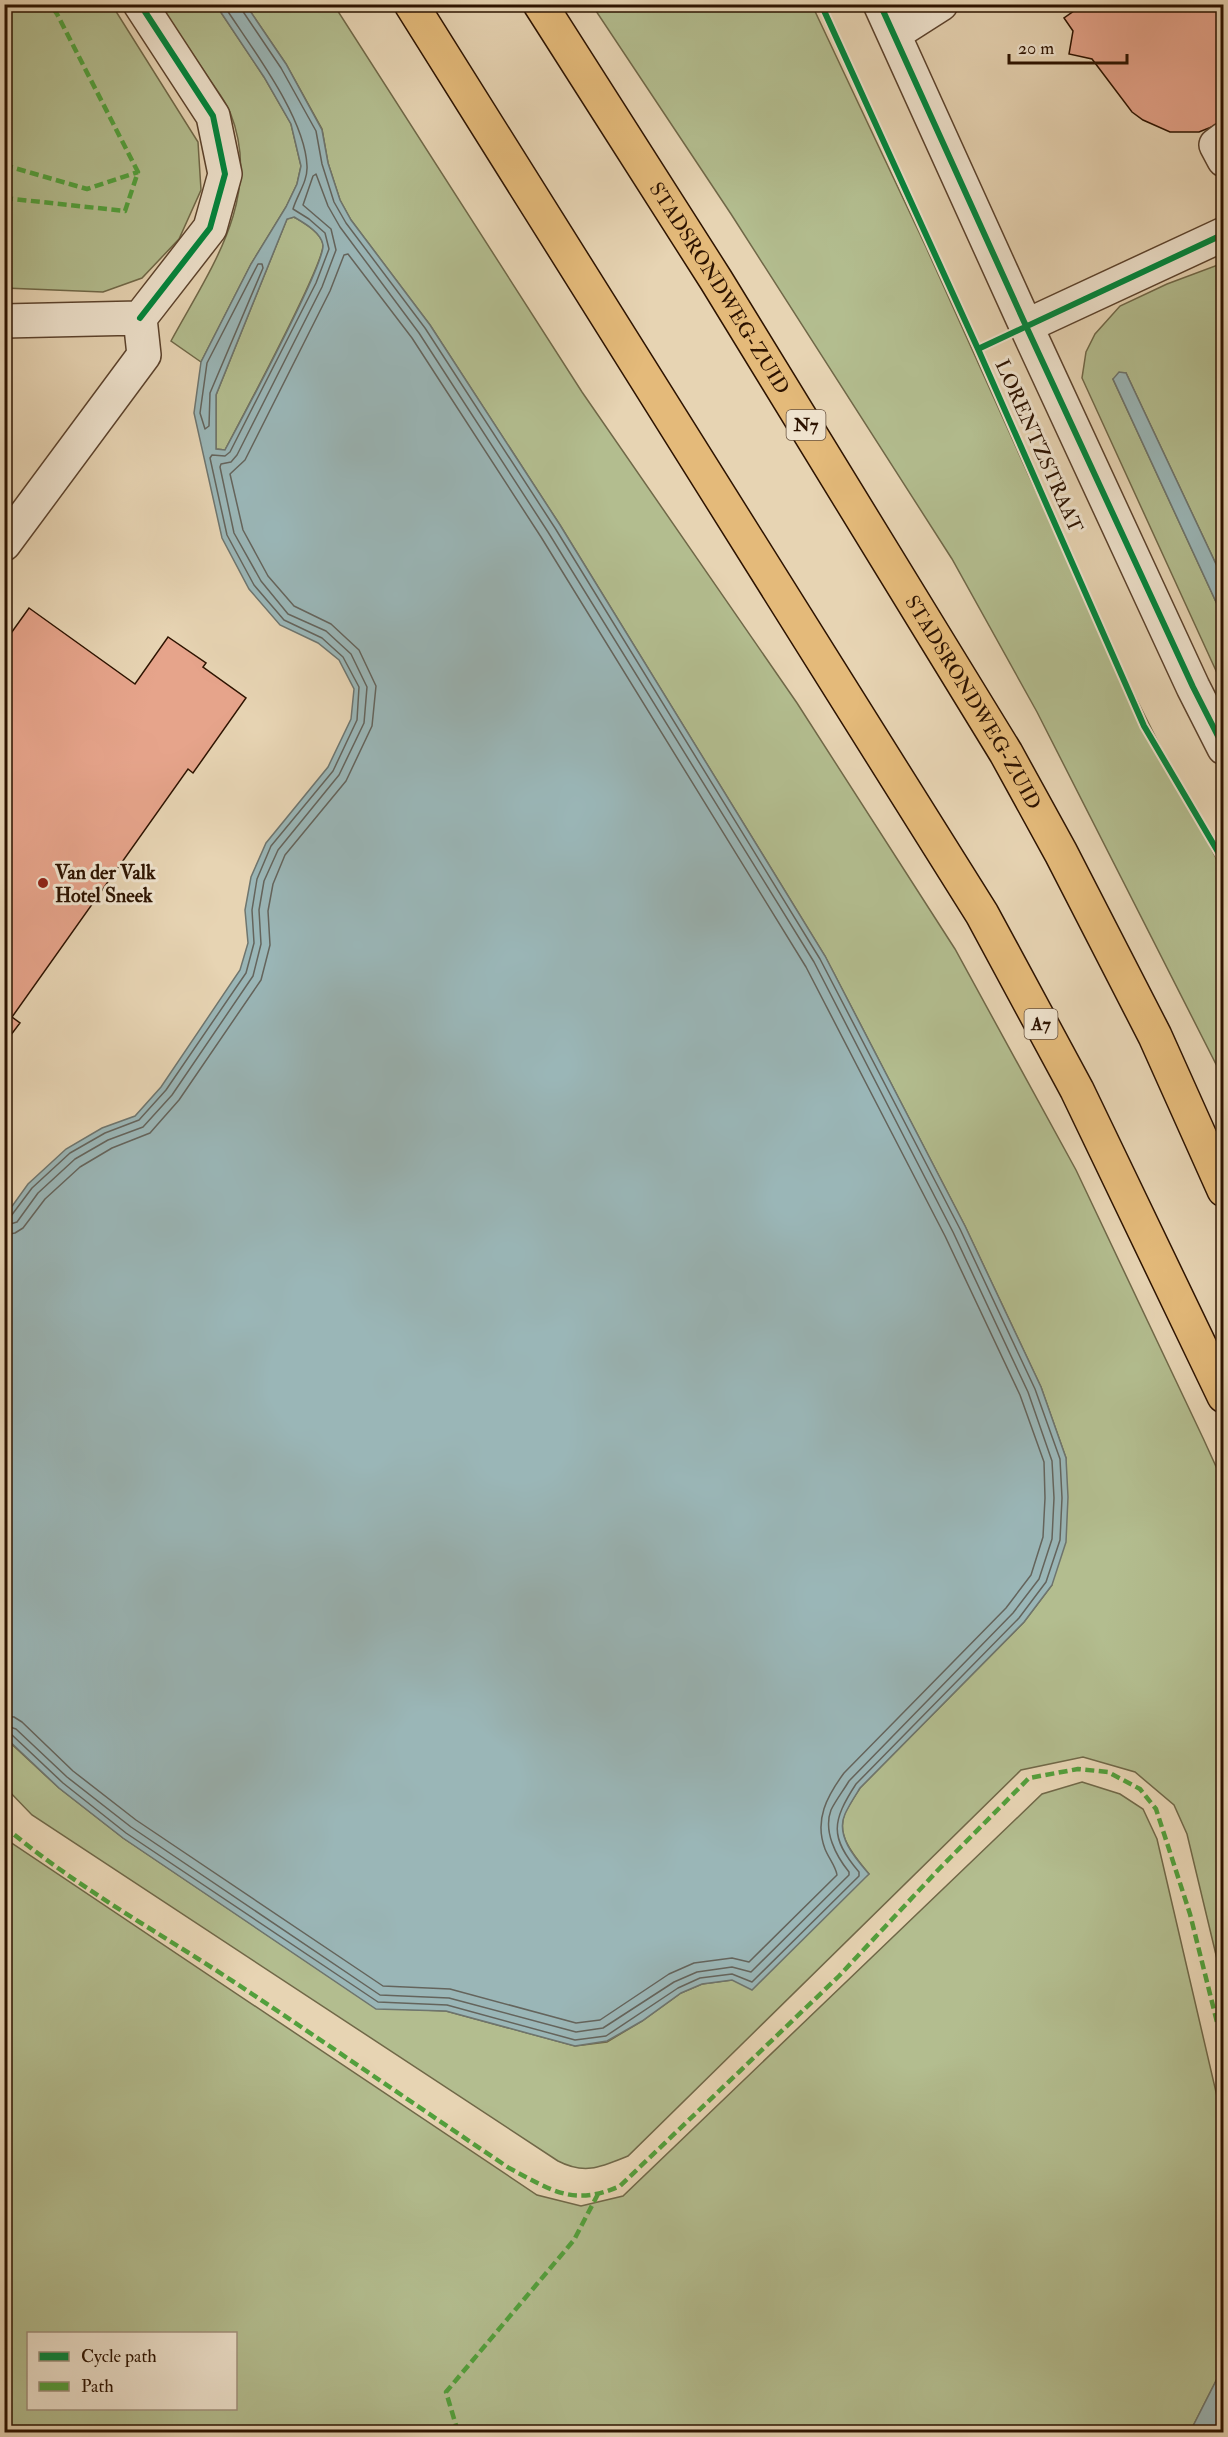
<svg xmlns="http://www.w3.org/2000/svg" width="1228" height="2437" font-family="'IM FELL Double Pica',serif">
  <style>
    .green { fill: #b3bd8f; stroke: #706848; stroke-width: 1.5; fill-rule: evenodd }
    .water { fill: #9ab6b7; stroke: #6e756e; stroke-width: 1.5; fill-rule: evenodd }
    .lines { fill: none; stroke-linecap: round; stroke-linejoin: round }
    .shore { stroke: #64645c; stroke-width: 1.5 }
    .building { fill: #e6a48b; stroke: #2d1300; stroke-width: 1.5 }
    .minor-casing { stroke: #5c432d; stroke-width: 36 }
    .highway-casing { stroke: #2d1300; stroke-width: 36 }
    .minor { stroke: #efe3ce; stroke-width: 33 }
    .highway { stroke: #e4ba7a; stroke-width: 33 }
    .quiet { stroke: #52a03c; stroke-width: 4.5; stroke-dasharray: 9 4.5; stroke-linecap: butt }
    .cycleway-casing { stroke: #efe3ce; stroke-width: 10 }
    .cycleway { stroke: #00873e; stroke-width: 6 }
    .poi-dot { fill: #8f2418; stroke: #efe3ce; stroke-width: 2 }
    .labels { text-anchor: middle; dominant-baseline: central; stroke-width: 6; stroke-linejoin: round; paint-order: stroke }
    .shield { fill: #efe3ce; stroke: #67513e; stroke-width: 1.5 }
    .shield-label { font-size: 18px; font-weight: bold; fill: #2d1300 }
    .street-label { font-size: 20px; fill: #2d1300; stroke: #efe3ce }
    .poi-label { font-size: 20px; font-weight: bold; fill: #2d1300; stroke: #efe3ce; text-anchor: start }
  </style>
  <rect width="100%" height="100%" fill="#e7d4b3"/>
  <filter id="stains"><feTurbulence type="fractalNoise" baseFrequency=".00333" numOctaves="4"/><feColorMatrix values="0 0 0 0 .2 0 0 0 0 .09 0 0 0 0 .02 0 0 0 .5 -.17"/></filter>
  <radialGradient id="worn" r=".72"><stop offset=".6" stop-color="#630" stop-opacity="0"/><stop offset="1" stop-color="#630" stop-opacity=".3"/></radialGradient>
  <!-- green -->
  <path class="green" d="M4 5H112L198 142 201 190 179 239 142 278 103 292 5 288Z
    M160 5H216L264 77 291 124 301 166 297 184 286 207 251 264 201 362 171 341C210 269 264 197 230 112 225 100 215 88 208 77 192 53 176 29 160 5Z
    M246 5H334L582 392 797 703 955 949 1076 1170 1203 1438 1224 1484 1223 1984 1187 1834 1174 1805 1135 1772 1083 1757 1021 1770 628 2156C601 2167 585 2175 558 2161L32 1815 5 1787 4 1737 59 1788 123 1838 376 2008 446 2011 575 2046 607 2042 642 2021 681 1993 702 1984 732 1980 869 1874C856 1858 835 1836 845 1813 849 1805 855 1796 860 1788L1024 1622 1052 1585 1066 1458 1041 1387 965 1226 825 956 560 525 430 325 351 220 340 200 328 163 322 129 286 64Z
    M592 5H812L926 247 1029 476 1121 668 1223 872V1078L1037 712 952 559 731 214Z
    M294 217C304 223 320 232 323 244 326 262 239 423 225 450L216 449V395L287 219Z
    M1223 263V579L1126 373 1113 379 1223 617V686L1082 378 1086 352 1095 334 1120 306 1167 284Z
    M1082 1782 1120 1794 1143 1809 1157 1839 1223 2122V2367L1190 2432H5L4 1838 537 2195 581 2206 623 2196 1042 1794ZM28 2334H236V2408H28Z"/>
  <!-- water -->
  <path class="water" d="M216 5H246L286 64 322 130 328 163 340 200 351 220 430 325 560 525 825 956 965 1226 1041 1387 1066 1458 1068 1497 1066 1542 1052 1585 1024 1622 860 1788C855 1796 849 1805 845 1814 835 1836 856 1859 869 1874L752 1990 732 1980 702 1984 681 1993 642 2021 607 2041 575 2046 446 2011 376 2009 123 1838 59 1788 5 1737V1216L28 1184 66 1149 102 1128 135 1116 161 1087 240 970 248 943 245 910 251 877 266 843 328 767 351 719 354 689 339 660 318 643 280 625 249 589 222 538 194 413 201 362 251 264 286 207 297 184 301 166 291 124 264 77ZM294 217C304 223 321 232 323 245 325 265 240 422 225 450L216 449V395L287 219Z
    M1119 372 1126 373 1223 579V617L1113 379Z
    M1223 2367V2432H1190Z"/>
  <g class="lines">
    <!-- shore -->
    <path class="shore" d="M258 264H262L263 268 210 393 209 426 205 429 200 413 207 363Z
      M4 1218 11 1216 32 1188 70 1153 105 1133 139 1120 166 1090 246 973 254 943 252 910 257 879 271 846 333 771 357 720 359 687 343 657 322 638 284 620 254 585 227 535 210 458 212 455 225 456 230 452 316 283 329 249 325 233 309 219 293 209C297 195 308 181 307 166 305 116 250 46 223 4
      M4 1226 17 1222 38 1193 75 1159 108 1140 143 1127 172 1095 253 976 261 944 259 910 264 881 278 850 339 775 364 723 367 687 351 654 326 631 288 614 261 581 234 533 220 467 221 464 231 462 237 455 322 287 336 250 331 229 303 205 313 176 316 174 328 206 340 227 419 333 548 532 814 962 953 1232 1028 1392 1052 1461 1054 1498 1052 1539 1039 1579 1013 1613 849 1781C843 1791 836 1800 831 1810 823 1831 836 1856 849 1872V1875L751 1972 732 1967 697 1972 674 1982 603 2028 576 2032 449 1998 380 1995 131 1827 67 1777 16 1729 4 1725
      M4 1235 15 1233 23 1228 45 1199 80 1167 112 1148 150 1133 179 1100 261 980 270 945 268 911 273 884 285 855 346 781 372 726 376 686 359 650 331 624 294 606 268 576 243 530 230 474 245 460 330 291 344 255 348 254 412 338 541 537 806 967 945 1236 1020 1395 1044 1462 1045 1498 1043 1537 1031 1575 1006 1608 844 1773C827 1796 814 1820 825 1849 828 1857 836 1867 837 1875L749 1962 732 1958 694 1963 669 1974 600 2020 576 2023 450 1989 383 1986 136 1820 73 1771 22 1722 14 1717 4 1716
      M4 1733 11 1734 63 1783 126 1833 378 2002 447 2005 575 2040 606 2036 678 1988 700 1978 732 1974 752 1982 859 1876V1872C829 1837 832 1821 856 1784L1019 1618 1046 1582 1060 1540 1062 1498 1060 1459 1035 1389 960 1229 820 959 555 528 425 328 346 223 334 202 322 164 316 131 281 68 242 10 241 4"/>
  </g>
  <!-- building -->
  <path class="building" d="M1084 4H1224V122L1199 132H1170L1143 120 1132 112 1092 59 1069 54 1073 31 1064 18Z
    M29 608 135 684 168 637 206 663 203 667 246 698 193 773 188 769 12 1017 20 1023 4 1044V643Z"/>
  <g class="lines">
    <!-- minor casing -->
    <g class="minor-casing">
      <path id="minor" d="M880 4 1026 326 1193 687 1224 748
        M894 34 941 4
        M1224 139 1216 145 1224 160
        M140 318 210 228 225 174 213 116 140 4
        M4 321 140 318 144 355 4 544
        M1026 326 1224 234"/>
    </g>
    <!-- highway casing -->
    <g class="highway-casing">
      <g id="highway">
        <path d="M411 4 982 914 1077 1090 1224 1396"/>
        <path id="s1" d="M540 4 716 280 1006 753 1061 853 1155 1036 1224 1190"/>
      </g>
    </g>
    <!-- minor -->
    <use href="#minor" class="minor"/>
    <!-- highway -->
    <use href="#highway" class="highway"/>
    <!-- quiet -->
    <path class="quiet" d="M4 165 87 189 138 172
      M4 198 125 211 138 172 57 14 50 4
      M4 1826C74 1886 157 1931 234 1982 326 2043 417 2106 509 2168 551 2190 573 2207 620 2186L839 1976 939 1869 1029 1778 1078 1769 1108 1772 1140 1789 1156 1809 1190 1914 1224 2050
      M458 2432 446 2392 574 2240 598 2194"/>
    <!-- cycleway casing -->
    <g class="cycleway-casing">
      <path id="cycleway" d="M821 4 978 349 1144 726 1224 862
        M880 4 1026 326 1193 687 1224 748
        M140 318 210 228 225 174 213 116 140 4
        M978 349 1224 234"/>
    </g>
    <!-- cycleway -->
    <use href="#cycleway" class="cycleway"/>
  </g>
  <!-- markers -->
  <circle class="poi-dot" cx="43" cy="883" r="6"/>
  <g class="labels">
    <!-- shield labels -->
    <g class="shield">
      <rect x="786.5" y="410" width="39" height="30" rx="4.5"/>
      <rect x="1024.5" y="1009" width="33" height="30" rx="4.5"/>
    </g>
    <g class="shield-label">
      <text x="806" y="425">N7</text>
      <text x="1041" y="1024">A7</text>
    </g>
    <!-- street labels -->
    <g class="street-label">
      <text stroke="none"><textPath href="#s1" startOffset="336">STADSRONDWEG-ZUID</textPath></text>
      <text transform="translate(1039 446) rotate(66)">LORENTZSTRAAT</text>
      <text stroke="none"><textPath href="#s1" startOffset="822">STADSRONDWEG-ZUID</textPath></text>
    </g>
    <!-- poi labels -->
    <g class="poi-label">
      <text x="55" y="872">Van der Valk<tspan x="55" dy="23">Hotel Sneek</tspan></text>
    </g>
  </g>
  <!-- margin -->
  <rect width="1228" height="2437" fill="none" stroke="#e7d4b3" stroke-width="24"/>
  <rect x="6" y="6" width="1216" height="2425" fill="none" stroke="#2d1300" stroke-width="3"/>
  <rect x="12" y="12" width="1204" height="2413" fill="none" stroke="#2d1300" stroke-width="1.5"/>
  <!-- legend -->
  <rect x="27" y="2332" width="210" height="78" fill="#efe3ce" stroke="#a1907c" stroke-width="1.5"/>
  <rect x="39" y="2352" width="30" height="9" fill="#00873e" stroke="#a1907c" stroke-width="1.5"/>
  <text x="81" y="2362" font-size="18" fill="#2d1300">Cycle path</text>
  <rect x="39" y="2382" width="30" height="9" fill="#52a03c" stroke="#a1907c" stroke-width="1.5"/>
  <text x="81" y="2392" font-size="18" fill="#2d1300">Path</text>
  <!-- scale -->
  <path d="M1009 54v9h118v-9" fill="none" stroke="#2d1300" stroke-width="3"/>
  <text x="1018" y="54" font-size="18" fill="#2d1300" stroke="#efe3ce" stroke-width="4.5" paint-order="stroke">20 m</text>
  <rect width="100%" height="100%" filter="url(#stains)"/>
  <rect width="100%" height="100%" fill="url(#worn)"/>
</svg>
